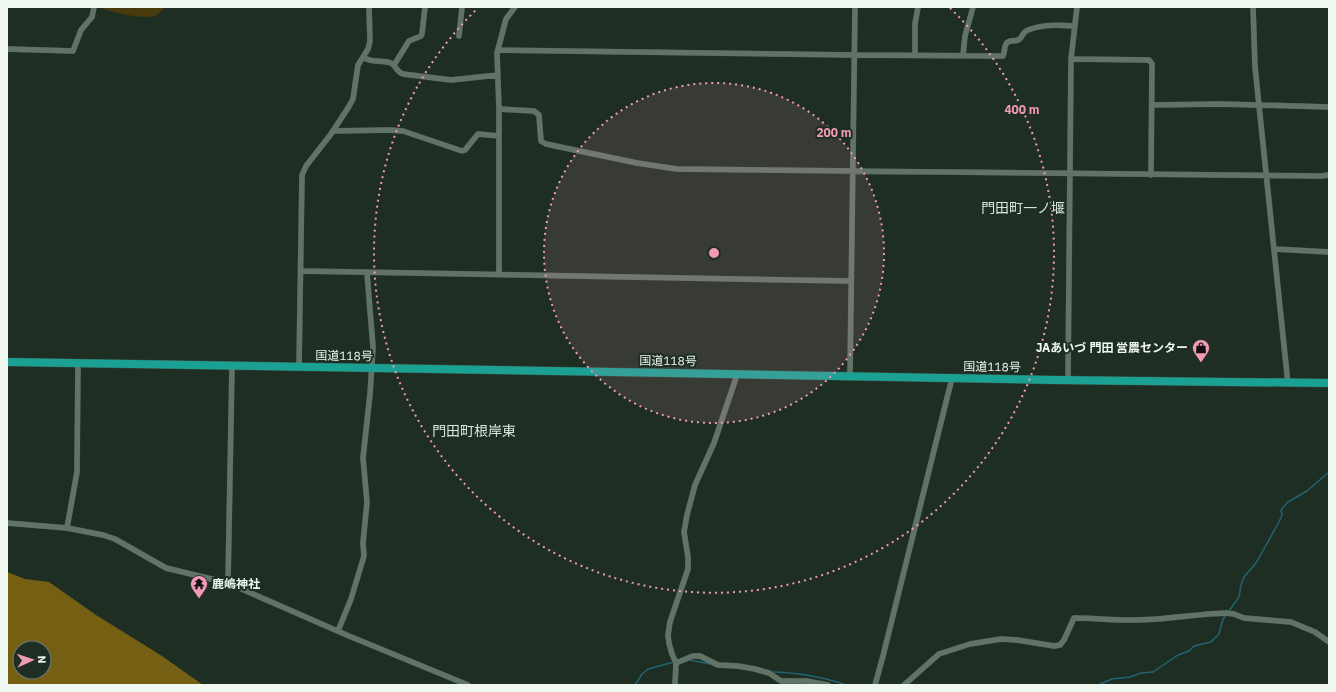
<svg xmlns="http://www.w3.org/2000/svg" width="1336" height="692" font-family="'IBM Plex Sans','Noto Sans JP',sans-serif">
  <rect width="100%" height="100%" fill="#1e2e23"/>
  <path fill="#483a0d" d="M 100,7 L 164,7 L 164,8 C 161,11 158,15 155,16 C 144,20 109,12 100,7 Z"/>
  <path fill="#745f13" fill-rule="evenodd" d="M 7,572 L 25,579 L 49,582 L 96,615 L 162,656 L 203,685 L 7,685 ZM 20,648 L 44,648 L 44,672 L 20,672 Z"/>
  <g fill="none" stroke-linecap="round" stroke-linejoin="round">
    <path stroke="#216473" stroke-width="1.5" d="M 1229,611 L 1239,597 L 1241,585 L 1244,577 L 1256,563 L 1279,522 L 1282,515 L 1281,510 L 1288,502 L 1307,491 L 1329,472
      M 690,660 L 710,664
      M 771,672 C 795,672 824,677 846,685
      M 635,685 L 642,674 L 648,669 L 674,662
      M 1098,685 L 1112,679 L 1130,677 L 1141,673 L 1153,672 L 1178,655 L 1189,651 L 1194,646 L 1211,642 L 1219,634 L 1223,619 L 1227,614"/>
    <defs>
      <path id="minor" d="M 1253,7 L 1255,67 L 1288,384
        M 459,36 L 462,7
        M 7,49 L 73,51 L 81,30 L 92,17 L 94,7
        M 498,50 L 854,55 L 1003,56 C 1005,52 1004,47 1006,44 C 1009,39 1014,42 1018,40 C 1022,39 1022,32 1028,30 C 1043,24 1060,25 1075,26
        M 915,55 L 915,24 L 918,7
        M 963,55 L 965,36 L 973,7
        M 363,57 C 373,64 381,59 391,63 C 396,66 397,72 403,74 L 451,80 L 498,75
        M 1071,59 L 1149,60 L 1152,64 L 1151,175
        M 394,65 L 409,41 L 421,36 L 422,34 L 425,7
        M 1152,105 L 1221,104 L 1329,107
        M 499,109 L 534,111 L 539,115 L 541,141 L 546,144 L 637,163 L 677,169 L 1321,176 L 1329,175
        M 333,131 L 389,130 L 403,131 L 462,151 L 465,150 L 478,134 L 499,136
        M 1274,249 L 1329,252
        M 301,271 L 851,281
        M 499,275 L 499,109 L 497,53 L 506,19 L 515,7
        M 299,367 L 302,175 L 306,166 L 331,134 L 348,108 L 353,99 L 358,65 L 368,49 L 370,41 L 369,7
        M 850,376 L 855,7
        M 1068,380 L 1071,59 L 1077,7
        M 7,523 L 67,528 L 103,535 L 115,539 L 166,568 L 228,583 L 349,636 L 468,685
        M 67,528 L 77,472 L 78,363
        M 228,583 L 232,366
        M 338,631 L 351,599 L 364,556 L 363,543 L 367,502 L 363,458 L 370,394 L 373,347 L 367,273
        M 676,663 L 693,656 L 700,656 L 718,665 L 738,666 L 755,669 L 769,673 L 781,681 L 806,681 L 828,685
        M 675,685 L 676,663 L 672,654 L 669,643 L 668,635 L 670,622 L 688,569 L 688,557 L 684,532 L 687,515 L 695,485 L 714,443 L 737,375
        M 875,685 L 883,656 L 952,378
        M 904,685 L 939,654 L 970,644 L 1001,639 L 1017,640 L 1054,646 L 1060,645 L 1064,640 L 1074,618 C 1092,618 1109,620 1127,620 C 1160,621 1193,614 1226,613 L 1234,614 L 1244,618 L 1291,622 L 1315,632 L 1329,642"/>
      <path id="highway" d="M 7,362 L 672,373 L 1055,380 L 1329,383"/>
    </defs>
    <use href="#minor" stroke="#3b483e" stroke-width="6"/>
    <use href="#highway" stroke="#3b483e" stroke-width="9"/>
    <use href="#minor" stroke="#617366" stroke-width="5.5"/>
    <use href="#highway" stroke="#1ba194" stroke-width="8"/>
  </g>
  <circle cx="714" cy="253" r="170" fill="#f09ab6" fill-opacity=".12"/>
  <g fill="none" stroke="#f09ab6" stroke-width="2" stroke-dasharray="2 4">
    <circle cx="714" cy="253" r="170"/>
    <path d="M950 8A340 340 0 1 1 478 8"/>
  </g>
  <defs>
    <symbol id="shop-pin" viewBox="-11 -11 22 30"><path d="M0 17L-7.5 6A9.5 9.5 0 1 1 7.5 6Z" fill="#f09ab6" stroke="#1e2e23"/><path d="M-5-2.5h2.3a2.7 3.5 0 0 1 5.4 0H5L5.5 6h-11ZM-1.5-2.5h3a1.5 2.3 0 0 0-3 0Z" fill="#111"/></symbol>
    <symbol id="temple-pin" viewBox="-11 -11 22 30"><path d="M0 17L-7.5 6A9.5 9.5 0 1 1 7.5 6Z" fill="#f09ab6" stroke="#1e2e23"/><path d="M0-6L5-2H3V0L6.5 2.5H4V6H1.5V3h-3V6H-4V2.5H-6.5L-3 0V-2H-5Z" fill="#111"/></symbol>
  </defs>
  <g fill-rule="evenodd">
    <use href="#shop-pin" x="1191" y="338" width="20" height="27"/>
    <use href="#temple-pin" x="189" y="574" width="20" height="27"/>
  </g>
  <g text-anchor="middle" stroke-width="4" stroke-linejoin="round" paint-order="stroke">
    <g font-size="12" font-weight="bold" fill="#eef7f0" stroke="#1e2e23" text-anchor="end">
      <text x="1188" y="352">JAあいづ 門田 営農センター</text>
      <text x="212" y="588" text-anchor="start">鹿嶋神社</text>
    </g>
    <g font-size="12" fill="#eef7f0" stroke="#1e2e23">
      <text transform="translate(344 356) rotate(1)" y="4">国道118号</text>
      <text transform="translate(668 361) rotate(1)" y="4">国道118号</text>
      <text transform="translate(992 367) rotate(1)" y="4">国道118号</text>
    </g>
    <g font-size="14" fill="#d4e7d9" stroke="#1e2e23">
      <text x="1023" y="213">門田町一ノ堰</text>
      <text x="474" y="436">門田町根岸東</text>
    </g>
  </g>
  <circle cx="714" cy="253" r="6" fill="#f09ab6" stroke="#1e2e23" stroke-width="2"/>
  <g font-size="12" text-anchor="middle" font-weight="bold" fill="#f09ab6" stroke="#1e2e23" stroke-width="4" stroke-linejoin="round" paint-order="stroke">
    <text x="1022" y="114">400 m</text>
    <text x="834" y="137">200 m</text>
  </g>
  <rect width="1336" height="692" fill="none" stroke="#eef7f0" stroke-width="16"/>
  <g transform="translate(32 660) rotate(87)"><circle r="19" fill="#1e2e23" stroke="#717e75"/>
  <path d="M0-3L7 15L0 10L-7 15Z" fill="#f09ab6"/>
  <text y="-6" font-size="11" font-weight="bold" text-anchor="middle" fill="#eef7f0">N</text>
  </g>
</svg>
